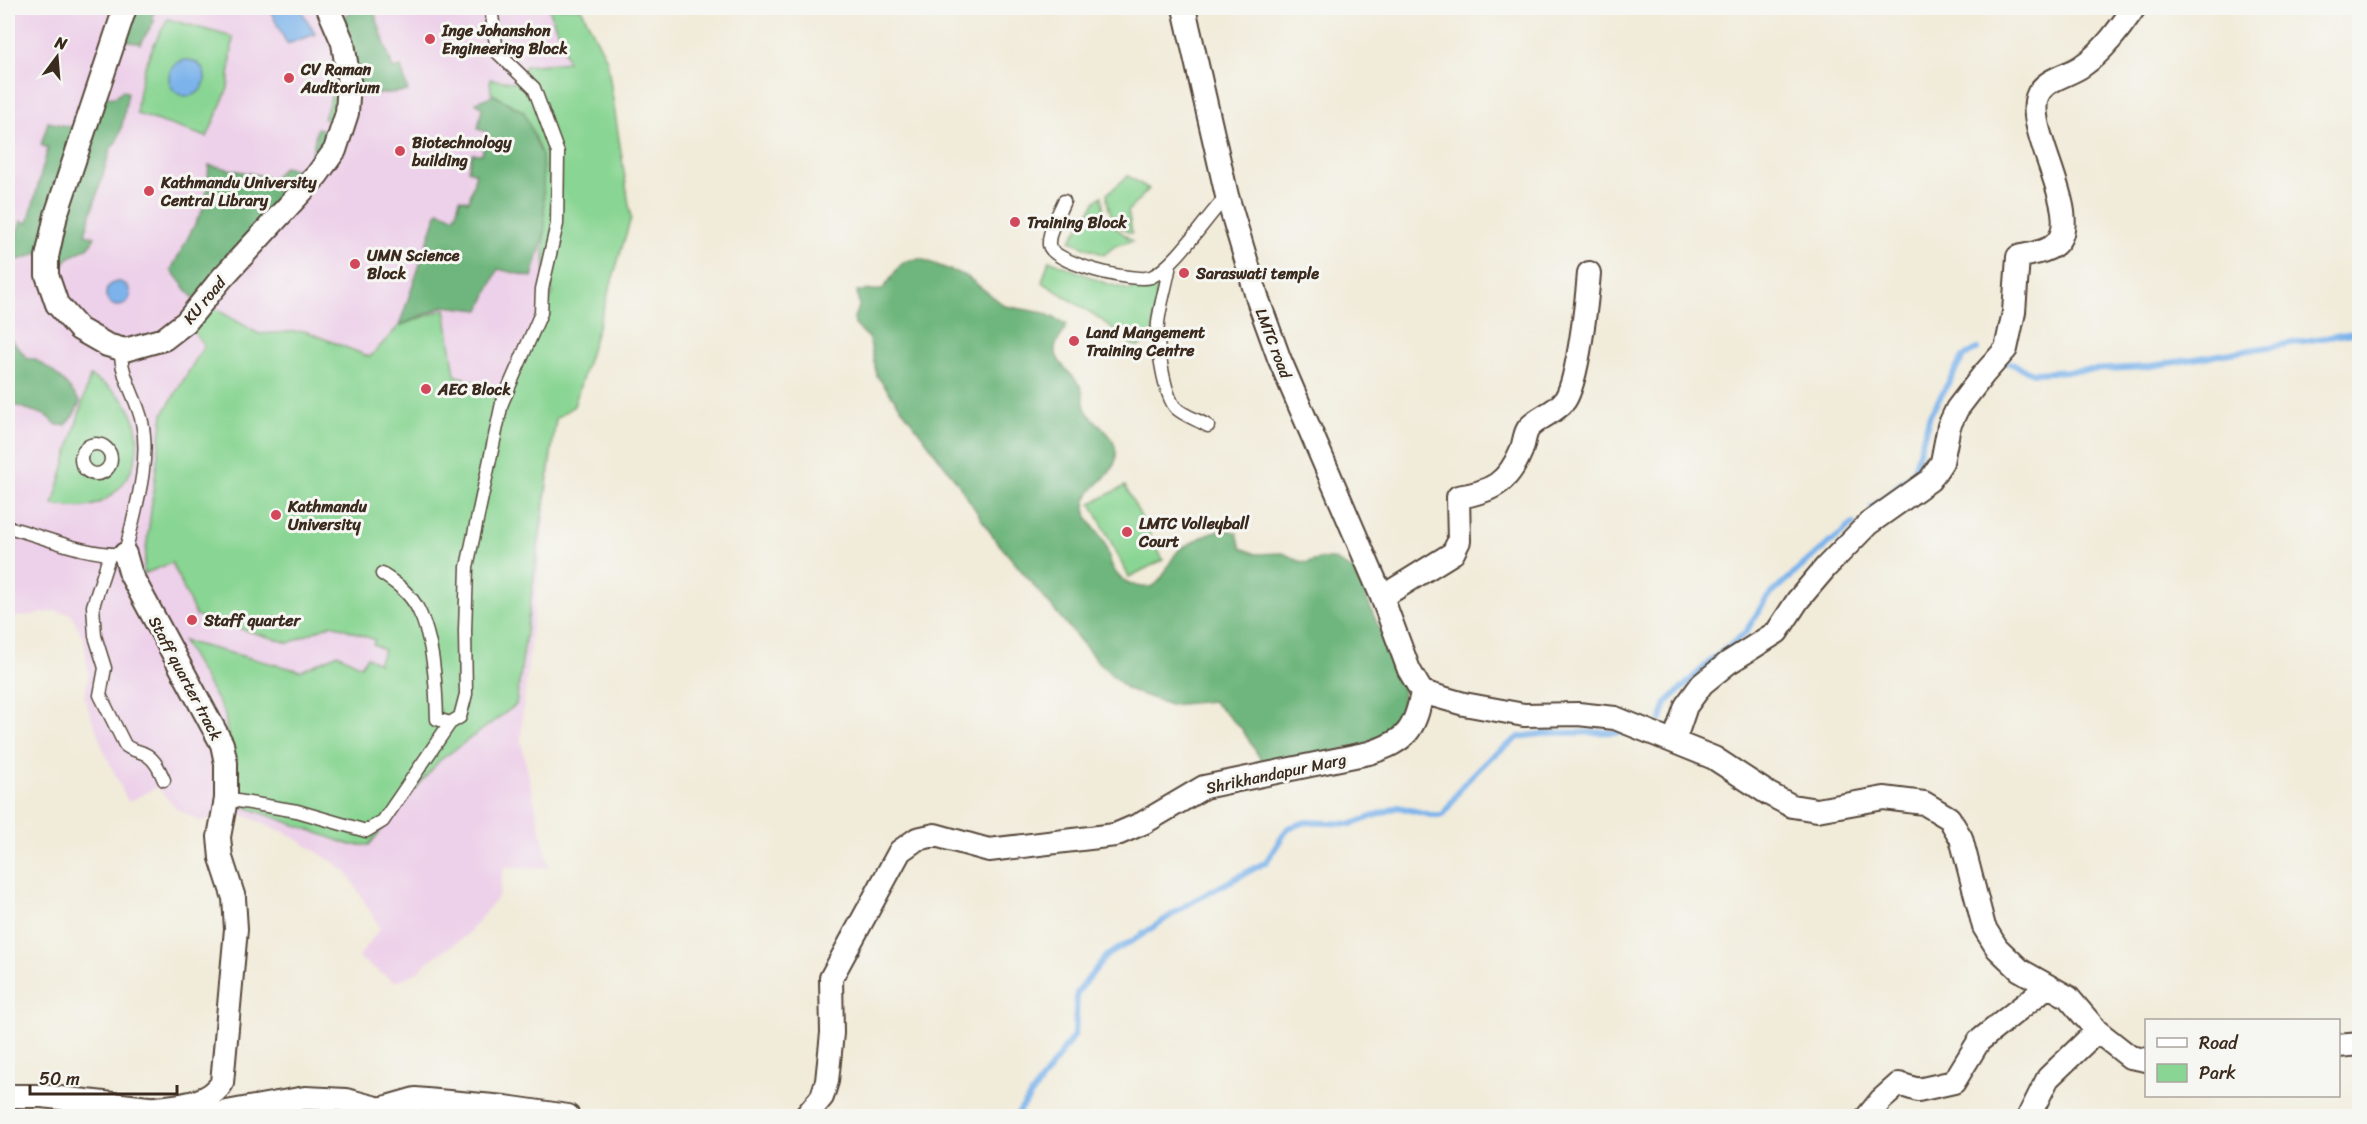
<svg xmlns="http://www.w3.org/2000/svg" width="2367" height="1124" font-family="Sriracha,sans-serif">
  <rect width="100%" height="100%" fill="#f6f6f2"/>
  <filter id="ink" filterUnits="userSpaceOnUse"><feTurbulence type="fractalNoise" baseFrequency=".0167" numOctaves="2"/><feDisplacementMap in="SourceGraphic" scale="12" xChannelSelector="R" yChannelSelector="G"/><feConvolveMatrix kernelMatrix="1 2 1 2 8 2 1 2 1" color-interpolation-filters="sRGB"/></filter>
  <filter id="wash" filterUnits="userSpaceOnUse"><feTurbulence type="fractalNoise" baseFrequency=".008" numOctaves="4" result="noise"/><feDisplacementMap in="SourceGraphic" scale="24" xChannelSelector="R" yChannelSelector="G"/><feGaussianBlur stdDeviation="1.35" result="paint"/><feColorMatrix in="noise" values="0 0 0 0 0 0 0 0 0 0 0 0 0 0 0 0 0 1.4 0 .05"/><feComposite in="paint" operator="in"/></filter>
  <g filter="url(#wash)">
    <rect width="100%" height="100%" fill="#f1ebd9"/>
    <path fill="#edd0e9" d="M 8,8 L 581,8 L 607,60 L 631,218 L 574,406 L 556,419 L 523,708 L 521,741 L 549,868 L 504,867 L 499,895 L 466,936 L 430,960 L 416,973 L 395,982 L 358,958 L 380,928 L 348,874 L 333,862 L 287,833 L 236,812 L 200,821 L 177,809 L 157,787 L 128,802 L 104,751 L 84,697 L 89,677 L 84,639 L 71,614 L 56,611 L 16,617 L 8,615 Z"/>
    <path fill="#89d593" stroke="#628058" stroke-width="1.5" d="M 549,8 L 581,8 L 607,60 L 631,218 L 574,406 L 556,419 L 516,705 L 439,761 L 369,845 L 351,845 L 234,803 L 225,714 L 183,641 L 301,671 L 338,654 L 361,666 L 367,657 L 378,663 L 384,650 L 373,644 L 375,640 L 332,624 L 289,643 L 196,616 L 172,563 L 143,574 L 163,414 L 204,346 L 188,324 L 204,302 L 259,334 L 305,331 L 370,357 L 399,326 L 445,309 L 455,375 L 503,393 L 553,292 L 545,279 L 542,156 L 524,112 L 491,93 L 490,79 L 519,83 L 525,66 L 568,62 Z
      M 168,19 L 233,37 L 228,88 L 207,137 L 137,114 C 137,80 150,48 168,19 Z
      M 339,72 L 339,124 L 324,119 Z
      M 1128,176 L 1149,189 L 1128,211 L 1132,233 L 1129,233 C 1114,222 1107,213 1107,194 Z
      M 1102,196 L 1104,214 L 1108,221 L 1132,241 L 1115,246 L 1104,255 L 1070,241 L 1096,201 Z
      M 1049,260 L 1105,283 L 1129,290 L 1156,283 C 1159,299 1152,322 1153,340 L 1138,346 L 1130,344 L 1099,318 L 1042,282 Z
      M 90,376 C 102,383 115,390 124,401 C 150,434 137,485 99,503 C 84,510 69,507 53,505 Z
      M 1125,486 L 1163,560 L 1129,577 L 1091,503 Z"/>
    <path fill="#6eb67d" stroke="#54704e" stroke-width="1.5" d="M 128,8 L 155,8 L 152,19 L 155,20 L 140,44 L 118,38 Z
      M 360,8 L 373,8 L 393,69 L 401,67 L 408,91 L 360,96 L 356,93 L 354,64 L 344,16 Z
      M 123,90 L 128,93 C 124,109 123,139 111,148 L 85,234 L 95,237 L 89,247 L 68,258 L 59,270 L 55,271 L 53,251 L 101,98 L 115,97 Z
      M 494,95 L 524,112 L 542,156 L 545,232 L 532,277 L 498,269 L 480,310 L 444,306 L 399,326 L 438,211 L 455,217 L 460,199 L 469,201 L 476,173 L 468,170 L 472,154 L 482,154 L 487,132 L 478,129 L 482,108 L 476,102 Z
      M 48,122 L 76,128 L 41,252 L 22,259 L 8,261 L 8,237 L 15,239 L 21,221 L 28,223 L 48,148 L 41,145 Z
      M 317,128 L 335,132 L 290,198 L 273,178 L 284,167 L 301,170 L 310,166 Z
      M 209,165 L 267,177 L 286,204 L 194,299 L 171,270 L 206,203 Z
      M 921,259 L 966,276 L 1005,306 L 1044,313 L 1066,324 C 1066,334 1056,339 1055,348 C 1055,363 1074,375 1080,386 C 1085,394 1082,405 1087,412 C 1098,426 1117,435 1116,456 C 1116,479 1079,487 1086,513 C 1089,525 1100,533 1105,544 C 1110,558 1111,575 1127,582 C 1164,600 1161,569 1179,550 C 1183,546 1190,544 1195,541 C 1209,533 1221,526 1237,533 L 1241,548 L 1256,554 L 1283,553 L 1299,561 L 1307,563 L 1321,559 L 1333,559 L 1355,571 L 1403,685 L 1402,711 L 1398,724 L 1387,736 L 1366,744 L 1266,768 L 1242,729 L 1212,701 L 1170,705 L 1127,689 L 1098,662 L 994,538 L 957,482 L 877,376 L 869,338 L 855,325 L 854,317 L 859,307 L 857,291 L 881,290 C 897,277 894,258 921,259 Z
      M 8,336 L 28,359 L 35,359 C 40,364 45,365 51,370 C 62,379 72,390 80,402 L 73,416 L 66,425 L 57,425 L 45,415 L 8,403 Z"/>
    <path fill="#7bb3eb" stroke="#5b6e84" stroke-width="1.5" d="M 273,8 L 300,8 L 315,34 L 287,44 L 270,10 Z
      M169 78a18 18 0 1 1 36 0a18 18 0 1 1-36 0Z
      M106 294a12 12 0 1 1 24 0a12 12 0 1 1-24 0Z"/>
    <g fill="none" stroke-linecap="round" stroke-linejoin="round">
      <path stroke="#7bb3eb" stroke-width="6" d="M 2007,362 L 2033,373 L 2145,367 L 2360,332
        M 1872,508 L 1913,473 L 1930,415 L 1963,357 L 1977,349
        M 1661,719 L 1666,703 L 1712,660 L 1745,633 L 1766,599 L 1811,558 L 1853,524
        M 1016,1116 L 1075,1034 L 1077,993 L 1106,956 L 1134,940 L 1188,904 L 1266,862 L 1288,828 L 1306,822 L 1352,824 L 1398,807 L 1431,815 L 1443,815 L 1463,785 L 1491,757 L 1519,737 L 1547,733 L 1626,732"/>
    </g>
  </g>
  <g filter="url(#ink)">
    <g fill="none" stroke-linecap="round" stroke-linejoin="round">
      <defs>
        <path id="lane" d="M 1064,201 C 1059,213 1048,231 1049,245 C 1052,263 1134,283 1151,277 C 1176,266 1206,217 1227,196
          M 1170,264 C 1167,284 1160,304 1158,323 C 1156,341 1164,396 1176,408 C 1184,416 1199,420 1208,426
          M81 459a15 15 0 1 1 30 0a15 15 0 1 1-30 0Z
          M 8,527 C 45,537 86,556 125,554 C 134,513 151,463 142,422 C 137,399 123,380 121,357 L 125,350
          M 110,554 L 93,606 L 95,636 L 105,668 L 100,695 L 125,745 C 131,751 139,750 147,755 C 156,761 160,771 164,780
          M 382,574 C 396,583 410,593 418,609 C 434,640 436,685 437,719 L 450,723
          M 226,799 L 297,811 L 366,831 L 383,821 L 450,723 L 460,717 L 466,694 L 465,631 L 467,567 L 502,403 L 541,313 L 542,289 L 557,224 L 558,153 L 534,88 L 497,52 L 491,8"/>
        <path id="street" d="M 125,8 L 56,215 L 47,257 L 47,275 L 57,304 L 79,329 L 107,345 L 125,350 L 164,339 L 186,322 L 222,278 L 317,175 L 335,150 L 347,113 L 349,81 L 343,43 L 328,8
          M 1184,8 L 1227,196 L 1258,300 L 1279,358 L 1382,597 L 1409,670 L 1422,692
          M 125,554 L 131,575 L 222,744 L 226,763 L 226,799 L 219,837 L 221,858 L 234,898 L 236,929 L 222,1083 C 208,1106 175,1105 150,1109
          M 1382,597 L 1453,553 L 1459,541 L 1458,497 C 1491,492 1508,483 1521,451 C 1524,445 1524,435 1528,429 C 1537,417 1556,413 1565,400 C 1578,381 1587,299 1589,273
          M 1422,692 L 1464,704 L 1524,715 L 1578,714 L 1615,718 L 1714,758 L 1769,794 L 1792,806 L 1817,810 L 1884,798 L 1924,803 L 1949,818 L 1961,838 L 1984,927 L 1997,948 L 2020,970 L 2068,997 L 2097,1031 L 2130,1057 L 2146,1060
          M 1674,741 L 1686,706 L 1702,684 L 1728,663 L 1777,632 L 1798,600 L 1826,567 L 1868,524 L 1930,480 L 1942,462 L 1949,426 L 1957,409 L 1983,375 L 2006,349 L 2014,312 L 2018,257 C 2029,254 2043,253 2053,246 C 2088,221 2025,134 2037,97 C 2043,79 2068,76 2082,66 C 2103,52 2120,28 2134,8
          M 2338,1046 L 2360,1044
          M 8,1096 L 42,1096 L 210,1115 L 305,1098 L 346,1100 L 380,1109 L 415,1099 L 505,1107 L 568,1116
          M 806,1116 L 822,1097 L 827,1081 L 832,1033 L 831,978 L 900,851 L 917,839 L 935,835 L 989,850 L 1115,835 L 1143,823 L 1204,787 L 1369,753 C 1406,741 1415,731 1422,692
          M 1868,1116 L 1881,1100 L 1899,1084 L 1918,1090 L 1954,1082 L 1979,1041 L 2048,986
          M 2029,1116 L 2048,1078 L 2097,1031"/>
      </defs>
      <use href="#lane" stroke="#56473a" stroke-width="15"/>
      <use href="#street" stroke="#56473a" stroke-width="26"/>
      <use href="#lane" stroke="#fff" stroke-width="12"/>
      <use href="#street" stroke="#fff" stroke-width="22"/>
    </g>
  </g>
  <g fill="#d1495b" stroke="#f6f6f2" stroke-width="2">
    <circle cx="430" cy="39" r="6"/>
    <circle cx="289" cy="78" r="6"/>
    <circle cx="400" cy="151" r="6"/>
    <circle cx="149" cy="191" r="6"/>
    <circle cx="1015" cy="222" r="6"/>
    <circle cx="355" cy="264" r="6"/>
    <circle cx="1184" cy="273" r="6"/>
    <circle cx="1074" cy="341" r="6"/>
    <circle cx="426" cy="389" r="6"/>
    <circle cx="276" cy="515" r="6"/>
    <circle cx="1127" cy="532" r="6"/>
    <circle cx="192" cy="620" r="6"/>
  </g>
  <g text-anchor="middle" stroke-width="6" stroke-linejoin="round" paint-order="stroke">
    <g font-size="16" font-weight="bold" fill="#3b2a1e" stroke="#f6f6f2" text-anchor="start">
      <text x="442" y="36">Inge Johanshon<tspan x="442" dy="18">Engineering Block</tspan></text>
      <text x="301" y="75">CV Raman<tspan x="301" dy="18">Auditorium</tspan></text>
      <text x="412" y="148">Biotechnology<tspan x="412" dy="18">building</tspan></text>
      <text x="161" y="188">Kathmandu University<tspan x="161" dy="18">Central Library</tspan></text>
      <text x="1027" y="228">Training Block</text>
      <text x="367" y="261">UMN Science<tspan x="367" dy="18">Block</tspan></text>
      <text x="1196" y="279">Saraswati temple</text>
      <text x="1086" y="338">Land Mangement<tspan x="1086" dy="18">Training Centre</tspan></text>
      <text x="438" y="395">AEC Block</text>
      <text x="288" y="512">Kathmandu<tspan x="288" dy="18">University</tspan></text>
      <text x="1139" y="529">LMTC Volleyball<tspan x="1139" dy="18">Court</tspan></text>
      <text x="204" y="626">Staff quarter</text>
    </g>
    <g font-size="16" fill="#3b2a1e" stroke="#f6f6f2">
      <text transform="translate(204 300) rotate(-50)" y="6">KU road</text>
      <text transform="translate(1274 343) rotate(69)" y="6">LMTC road</text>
      <text transform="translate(186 678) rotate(62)" y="6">Staff quarter track</text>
      <text transform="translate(1276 773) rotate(-12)" y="6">Shrikhandapur Marg</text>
    </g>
  </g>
  <rect width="2367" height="1124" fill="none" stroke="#f6f6f2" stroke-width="30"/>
  <rect x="2145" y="1019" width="195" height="78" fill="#f6f6f2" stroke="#aba49d" stroke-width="1.5"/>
  <rect x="2157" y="1038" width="30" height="9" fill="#ffffff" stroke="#aba49d" stroke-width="1.5"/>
  <text x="2199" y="1049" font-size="18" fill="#3b2a1e">Road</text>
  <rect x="2157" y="1064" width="30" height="18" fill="#89d593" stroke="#aba49d" stroke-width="1.5"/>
  <text x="2199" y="1079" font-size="18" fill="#3b2a1e">Park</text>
  <g transform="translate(57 57) rotate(16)" stroke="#f6f6f2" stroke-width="4.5" paint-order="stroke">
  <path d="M0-4.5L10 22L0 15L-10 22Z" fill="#3b2a1e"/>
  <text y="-9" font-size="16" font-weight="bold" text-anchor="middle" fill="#3b2a1e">N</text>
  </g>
  <path d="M30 1085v9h147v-9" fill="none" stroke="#3b2a1e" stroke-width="3"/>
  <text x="39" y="1085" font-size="18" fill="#3b2a1e" stroke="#f6f6f2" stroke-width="4.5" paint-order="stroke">50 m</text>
</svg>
